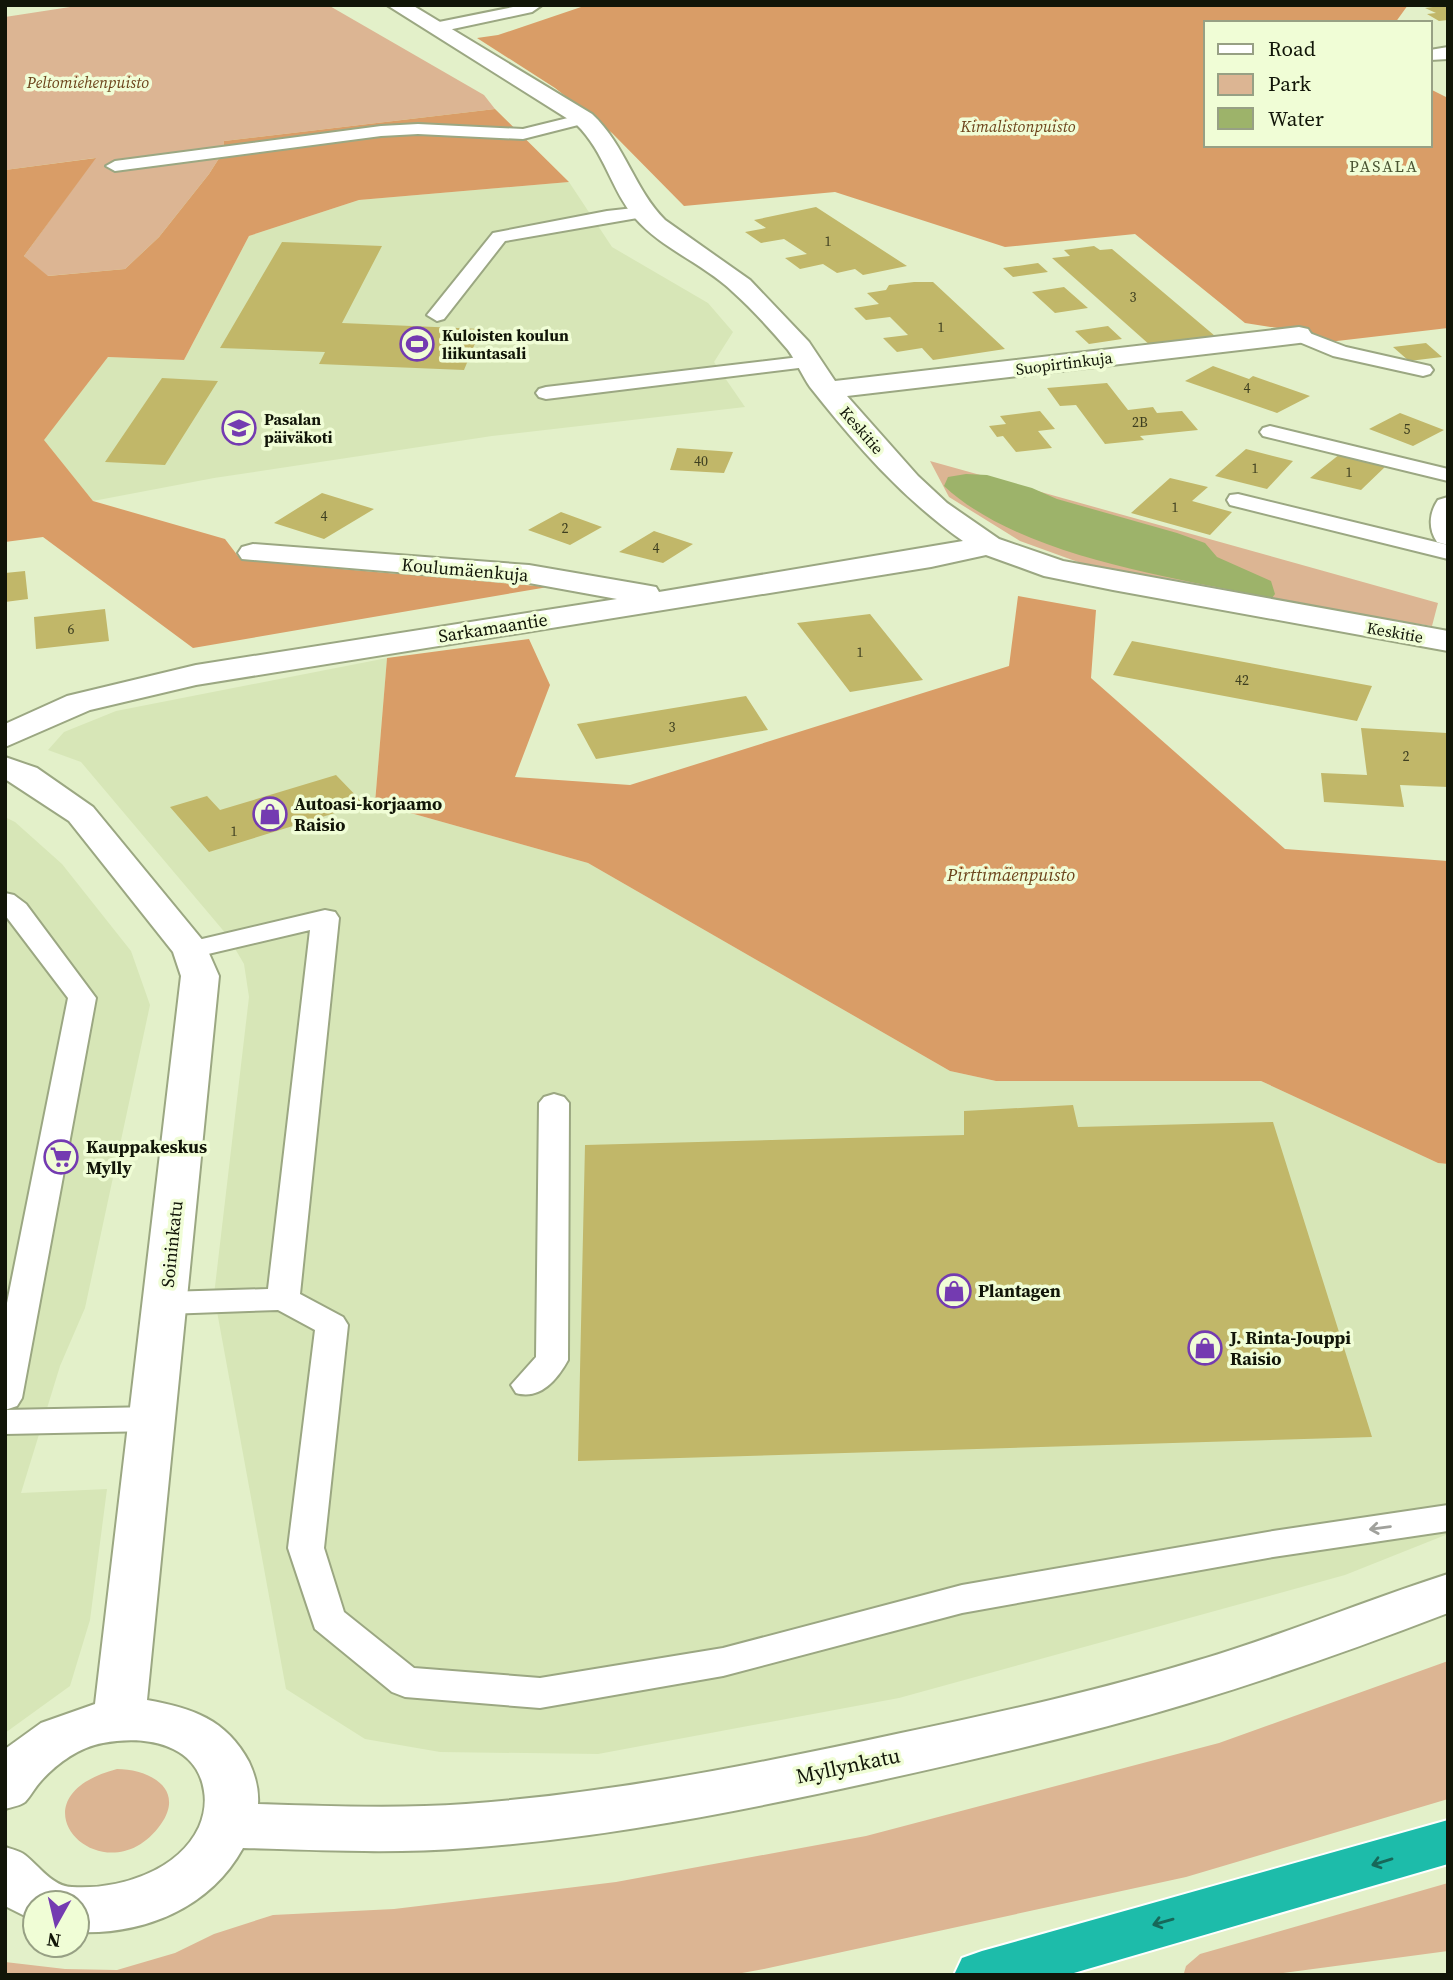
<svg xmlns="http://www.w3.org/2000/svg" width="1453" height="1980" font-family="'Source Serif 4',serif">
  <rect width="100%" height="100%" fill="#e3f0c9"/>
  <path fill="#d7e6b7" d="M 569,182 L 612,247 L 708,303 L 733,332 L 714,362 L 745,407 L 492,436 L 214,478 L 93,501 L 43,440 L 108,357 L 184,360 L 249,236 L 359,200 Z
    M 387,658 L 375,803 L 588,863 L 950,1071 L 996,1081 L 1261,1081 L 1438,1163 L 1448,1164 L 1448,1534 L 1345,1575 L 899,1698 L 598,1754 L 440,1752 L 365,1739 L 286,1689 L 214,1295 L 249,997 L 244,964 L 227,935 L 81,762 L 48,750 L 64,732 L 116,711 Z
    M 5,817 L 15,822 L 62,864 L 131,951 L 150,1005 L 85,1308 L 60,1366 L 21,1493 L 107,1489 L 90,1620 L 70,1686 L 5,1733 Z"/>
  <path fill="#dcb593" d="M 83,5 L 328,5 L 484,95 L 495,109 L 224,141 L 223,152 L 209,174 L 159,237 L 125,269 L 47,276 L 24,256 L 95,158 L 5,170 L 5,17 Z
    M 930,461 L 1438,603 L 1432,626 L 1276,602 L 1100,570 L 1020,541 L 949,497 Z
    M 1448,1661 L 1448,1799 L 1186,1877 L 764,1969 L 731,1975 L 5,1975 L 5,1962 L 65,1969 L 117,1970 L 175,1953 L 214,1934 L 273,1915 L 394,1909 L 616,1882 L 866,1836 L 1219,1743 Z
    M 117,1769 C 148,1769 186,1788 161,1824 C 106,1902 2,1799 117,1769 Z
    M 1448,1883 L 1448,1951 L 1269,1975 L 1184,1973 L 1186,1966 L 1200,1954 Z"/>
  <path fill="#d99d67" d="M 587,5 L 1408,5 L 1395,23 L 1206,23 L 1206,145 L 1430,145 L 1430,89 L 1448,98 L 1448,328 L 1320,343 L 1310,333 L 1245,323 L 1135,234 L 1005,247 L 835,192 L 684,206 L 612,133 L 555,88 L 477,38 L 498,35 Z
    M 495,109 L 569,182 L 359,200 L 249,236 L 184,360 L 108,357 L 44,440 L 93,501 L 225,539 L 241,560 L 548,587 L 193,648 L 43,537 L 5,542 L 5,170 L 96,158 L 24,256 L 48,276 L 125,269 L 159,237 L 209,174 L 223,152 L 224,141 Z
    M 1018,596 L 1096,610 L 1091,678 L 1285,849 L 1448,861 L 1448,1164 L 1438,1163 L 1261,1081 L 996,1081 L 950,1071 L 588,863 L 375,803 L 387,658 L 529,639 L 550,685 L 515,777 L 630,785 L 1009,666 Z"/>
  <path fill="#9db36a" d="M 966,474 L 987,475 L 1032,488 L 1057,499 L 1177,533 L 1205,543 L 1217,557 L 1271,581 L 1275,594 L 1272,598 C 1174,578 1019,556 944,486 L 948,477 Z"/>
  <path fill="#c1b769" d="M 1448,5 L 1448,20 L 1439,21 L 1427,14 L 1436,13 L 1425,8 Z
    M 816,207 L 907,266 L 863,275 L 855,269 L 837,273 L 823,264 L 800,269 L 785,258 L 807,254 L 784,239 L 761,243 L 745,232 L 766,228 L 754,220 Z
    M 282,242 L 382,246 L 342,323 L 481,329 L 464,370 L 319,364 L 325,352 L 220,348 Z
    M 1094,246 L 1100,250 L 1112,249 L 1215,336 L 1151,346 L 1052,258 L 1070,256 L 1064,250 Z
    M 1038,263 L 1048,272 L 1013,277 L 1003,268 Z
    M 914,282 L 933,282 L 1005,349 L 933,360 L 922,348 L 897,352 L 883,338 L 908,335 L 890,317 L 866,320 L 854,308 L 879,304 L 867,293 L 886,290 L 889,285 Z
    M 1064,287 L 1088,308 L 1055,313 L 1032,292 Z
    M 1108,326 L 1122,339 L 1089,344 L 1075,331 Z
    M 1426,343 L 1442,357 L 1409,361 L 1393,347 Z
    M 1213,366 L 1249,379 L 1253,376 L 1310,396 L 1277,413 L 1185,381 Z
    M 162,378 L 218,381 L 165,465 L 105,462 Z
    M 1107,383 L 1128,410 L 1153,407 L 1157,413 L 1182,411 L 1198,430 L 1140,436 L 1144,440 L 1105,444 L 1076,405 L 1060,406 L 1047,388 Z
    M 1040,411 L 1055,429 L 1038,431 L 1052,448 L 1016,452 L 1003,436 L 997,437 L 989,426 L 1006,424 L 1000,416 Z
    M 1400,413 L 1444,430 L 1413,446 L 1369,429 Z
    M 677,448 L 733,452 L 724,473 L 670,470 Z
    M 1246,449 L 1293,461 L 1267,489 L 1215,476 Z
    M 1340,454 L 1387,465 L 1361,490 L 1310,478 Z
    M 1170,478 L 1208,487 L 1192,501 L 1232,512 L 1210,535 L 1131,513 Z
    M 322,493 L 374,509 L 324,539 L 274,523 Z
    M 561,512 L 602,527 L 570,545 L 528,530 Z
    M 654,531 L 693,544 L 663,563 L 619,552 Z
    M 25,571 L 28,599 L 5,602 L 5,573 Z
    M 105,609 L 109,641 L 36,649 L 34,617 Z
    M 870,614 L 923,680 L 850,692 L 797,623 Z
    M 1132,641 L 1372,686 L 1357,721 L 1113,675 Z
    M 746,696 L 768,730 L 596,759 L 577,724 Z
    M 1361,728 L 1447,733 L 1448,787 L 1400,785 L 1404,807 L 1324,802 L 1321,773 L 1367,775 Z
    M 336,775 L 364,804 L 209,852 L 170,807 L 207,796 L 220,810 Z
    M 1073,1105 L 1078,1127 L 1273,1122 L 1372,1437 L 578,1461 L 585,1145 L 964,1135 L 964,1111 Z"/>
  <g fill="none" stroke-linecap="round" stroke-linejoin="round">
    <defs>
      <path id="lane" d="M 523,5 L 542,5 L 532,12 L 434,33 L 426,28 L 434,23 Z
        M 584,114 L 590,116 L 592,119 L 590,122 L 523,139 L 418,134 L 381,136 L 115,171 L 106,166 L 115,161 L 381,126 L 418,124 L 523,129 Z
        M 643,207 L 649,208 L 652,212 L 649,216 L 505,241 L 444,319 L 437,321 L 427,315 L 493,233 L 607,211 Z
        M 1299,329 L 1346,347 L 1430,366 L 1433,370 L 1430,374 L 1423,376 L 1333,356 L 1292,339 L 1289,335 L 1292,331 Z
        M 808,356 L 815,358 L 818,362 L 815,366 L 546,399 L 539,397 L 536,393 L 539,389 L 546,387 Z
        M 1270,426 L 1448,469 L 1448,481 L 1263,436 L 1260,432 L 1263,428 Z
        M 1238,494 L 1448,545 L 1448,559 L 1230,505 L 1227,500 L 1230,495 Z
        M 5,893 L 14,895 L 26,904 L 96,998 L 22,1398 L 17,1406 L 5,1410 L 5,1313 L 68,998 L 5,915 Z
        M 325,910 L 335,912 L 339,918 L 300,1294 L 343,1317 L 348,1325 L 324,1548 L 344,1612 L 414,1668 L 540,1678 L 723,1648 L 962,1585 L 1273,1531 L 1448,1505 L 1448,1531 L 1273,1557 L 962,1613 L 723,1676 L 540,1708 L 405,1697 L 392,1692 L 315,1629 L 288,1548 L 315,1330 L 278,1310 L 166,1314 L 155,1311 L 150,1303 L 155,1295 L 166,1292 L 268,1289 L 310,930 L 191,958 L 181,956 L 177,950 L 181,944 Z
        M 554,1094 L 564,1097 L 569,1103 L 568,1360 C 557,1380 540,1400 516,1393 L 511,1385 L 536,1357 L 539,1103 L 544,1097 Z
        M 153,1407 L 165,1411 L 170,1419 L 165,1427 L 153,1431 L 5,1434 L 5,1410 Z"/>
      <path id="street" d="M 387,5 L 412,5 L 592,114 C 626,146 634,189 665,220 L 750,280 L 809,342 L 835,381 L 1299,327 L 1308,329 L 1312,335 L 1308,341 L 1299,343 L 847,396 L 918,476 L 947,503 L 999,539 L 1063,561 L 1448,631 L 1448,651 L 1113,590 L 1044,576 L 986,555 L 931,567 L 196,685 L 90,710 L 5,747 L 5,724 L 67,696 L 196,665 L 617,599 L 529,583 L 242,559 L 238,553 L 242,547 L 253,544 L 529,565 L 645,585 L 656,587 L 659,592 L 963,541 C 903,499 856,445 810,387 C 802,375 796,361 788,350 C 771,330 752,309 733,292 C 704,264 662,249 635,218 C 611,190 605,152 576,124 Z
        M 1448,47 L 1448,59 L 1430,60 L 1430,50 Z
        M 1448,497 L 1448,545 L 1437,542 C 1428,529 1429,513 1438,500 Z"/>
      <path id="secondary" d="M 5,757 L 37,768 L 93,807 L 204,942 L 219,976 L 147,1700 C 192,1708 226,1719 249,1762 C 255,1775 259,1789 258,1804 C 327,1806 397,1809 466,1804 C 613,1793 757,1764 901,1733 C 1001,1712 1101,1690 1199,1660 C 1283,1635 1364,1601 1448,1574 L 1448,1613 C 1365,1645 1281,1675 1196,1701 C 1091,1733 984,1757 877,1781 C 741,1811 605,1838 467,1848 C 392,1854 318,1850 243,1848 C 210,1908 144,1935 77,1932 L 77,1903 L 35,1903 L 35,1921 L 5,1906 L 5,1847 C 11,1849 20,1851 25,1855 C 38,1865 53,1887 72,1887 C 117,1890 178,1872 199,1827 C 204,1816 206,1802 204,1791 C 197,1743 144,1735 103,1743 C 80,1747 57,1763 41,1781 C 35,1787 31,1796 25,1802 C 20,1806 11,1807 5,1809 L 5,1749 L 41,1723 L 95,1704 L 181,976 L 173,952 L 69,821 L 5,779 Z"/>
      <path id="highway" d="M 1448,1820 L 1448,1864 L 1067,1975 L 954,1975 L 962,1958 L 982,1951 Z"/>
    </defs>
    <use href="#lane" stroke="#9ba782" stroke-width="4"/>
    <use href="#street" stroke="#9ba782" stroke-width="4"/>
    <use href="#secondary" stroke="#9ba782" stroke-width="4"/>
    <use href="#highway" stroke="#fff" stroke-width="4"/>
    <use href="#lane" fill="#fff" fill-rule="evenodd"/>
    <use href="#street" fill="#fff" fill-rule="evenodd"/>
    <use href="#secondary" fill="#fff" fill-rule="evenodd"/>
    <use href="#highway" fill="#1dbcaa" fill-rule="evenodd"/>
  </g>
  <defs><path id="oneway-shaft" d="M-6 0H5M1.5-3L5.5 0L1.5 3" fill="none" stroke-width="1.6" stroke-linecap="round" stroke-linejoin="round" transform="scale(1.75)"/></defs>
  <use stroke="#a0a19c" href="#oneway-shaft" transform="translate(1380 1528) rotate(172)"/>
  <g stroke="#176859">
    <use href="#oneway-shaft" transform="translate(1382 1862) rotate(163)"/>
    <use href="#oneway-shaft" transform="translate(1163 1922) rotate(164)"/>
  </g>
  <defs>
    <symbol id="stadium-ring" viewBox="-11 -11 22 22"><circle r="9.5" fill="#f0fdd6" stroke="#743bb1" stroke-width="1.5"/><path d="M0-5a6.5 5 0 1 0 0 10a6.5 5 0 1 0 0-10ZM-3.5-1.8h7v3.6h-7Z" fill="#743bb1"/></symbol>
    <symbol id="school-ring" viewBox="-11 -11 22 22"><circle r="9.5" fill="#f0fdd6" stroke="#743bb1" stroke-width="1.5"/><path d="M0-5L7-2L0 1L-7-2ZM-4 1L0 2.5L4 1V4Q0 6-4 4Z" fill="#743bb1"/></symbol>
    <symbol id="shop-ring" viewBox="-11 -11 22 22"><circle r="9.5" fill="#f0fdd6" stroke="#743bb1" stroke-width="1.5"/><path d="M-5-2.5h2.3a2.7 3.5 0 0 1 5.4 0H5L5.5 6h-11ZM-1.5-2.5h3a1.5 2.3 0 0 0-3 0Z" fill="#743bb1"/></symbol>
    <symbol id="supermarket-ring" viewBox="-11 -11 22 22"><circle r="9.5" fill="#f0fdd6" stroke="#743bb1" stroke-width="1.5"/><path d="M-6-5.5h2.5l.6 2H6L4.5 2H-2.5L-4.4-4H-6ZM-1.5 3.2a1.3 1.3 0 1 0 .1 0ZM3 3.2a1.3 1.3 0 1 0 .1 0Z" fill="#743bb1"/></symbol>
  </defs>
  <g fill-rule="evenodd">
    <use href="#stadium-ring" x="398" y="325" width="38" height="38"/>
    <use href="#school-ring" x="220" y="409" width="38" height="38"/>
    <use href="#shop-ring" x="251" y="795" width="38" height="38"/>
    <use href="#supermarket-ring" x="42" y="1138" width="38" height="38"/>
    <use href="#shop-ring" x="935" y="1272" width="38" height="38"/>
    <use href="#shop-ring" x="1186" y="1329" width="38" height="38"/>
  </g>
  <g text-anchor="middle" stroke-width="7" stroke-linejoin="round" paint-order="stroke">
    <g font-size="14" fill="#3d3e20">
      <text x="828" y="246">1</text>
      <text x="1133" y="302">3</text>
      <text x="941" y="332">1</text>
      <text x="1247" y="393">4</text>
      <text x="1140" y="427">2B</text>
      <text x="1407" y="434">5</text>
      <text x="701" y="466">40</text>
      <text x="1255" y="473">1</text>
      <text x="1349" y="477">1</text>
      <text x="1175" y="512">1</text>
      <text x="324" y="521">4</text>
      <text x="565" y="533">2</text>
      <text x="656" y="553">4</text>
      <text x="71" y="634">6</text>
      <text x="860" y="657">1</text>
      <text x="1242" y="685">42</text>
      <text x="672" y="732">3</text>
      <text x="1406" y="761">2</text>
      <text x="234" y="836">1</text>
    </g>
    <g font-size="16" font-style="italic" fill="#6c431b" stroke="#f0fdd6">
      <text x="88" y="88">Peltomiehenpuisto</text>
      <text x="1018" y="132">Kimalistonpuisto</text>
    </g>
    <g font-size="16" letter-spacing="2" fill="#4a5432" stroke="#f0fdd6">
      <text x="1384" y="172">PASALA</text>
    </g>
    <g font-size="16" font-weight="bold" fill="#111508" stroke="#f0fdd6" text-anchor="start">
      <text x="442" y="341">Kuloisten koulun<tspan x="442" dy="18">liikuntasali</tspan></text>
      <text x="264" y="425">Pasalan<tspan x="264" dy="18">päiväkoti</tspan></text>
    </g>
    <g font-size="16" fill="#111508" stroke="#f0fdd6">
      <text transform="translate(1064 363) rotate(-7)" y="6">Suopirtinkuja</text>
      <text transform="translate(862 430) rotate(49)" y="6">Keskitie</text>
      <text transform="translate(1395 632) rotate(10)" y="6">Keskitie</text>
    </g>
    <g font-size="18" fill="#111508" stroke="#f0fdd6">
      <text transform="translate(465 570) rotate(5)" y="6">Koulumäenkuja</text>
      <text transform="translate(493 628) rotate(-9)" y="6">Sarkamaantie</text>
      <text transform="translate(172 1244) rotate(-84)" y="6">Soininkatu</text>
    </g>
    <g font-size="18" font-weight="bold" fill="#111508" stroke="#f0fdd6" text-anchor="start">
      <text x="294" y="810">Autoasi-korjaamo<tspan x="294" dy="21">Raisio</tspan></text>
      <text x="86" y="1153">Kauppakeskus<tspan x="86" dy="21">Mylly</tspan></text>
      <text x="978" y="1297">Plantagen</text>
      <text x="1230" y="1344">J. Rinta-Jouppi<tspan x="1230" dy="21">Raisio</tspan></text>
    </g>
    <g font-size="18" font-style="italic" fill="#6c431b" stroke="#f0fdd6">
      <text x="1011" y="881">Pirttimäenpuisto</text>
    </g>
    <g font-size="21" fill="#111508" stroke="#f0fdd6">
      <text transform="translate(848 1766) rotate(-12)" y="7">Myllynkatu</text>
    </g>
  </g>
  <rect width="1453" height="1980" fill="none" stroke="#111508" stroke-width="14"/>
  <rect x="1204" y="21" width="228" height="126" fill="#f0fdd6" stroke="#97a084" stroke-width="2"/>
  <rect x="1218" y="44" width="35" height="10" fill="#ffffff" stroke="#97a084" stroke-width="2"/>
  <text x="1268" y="56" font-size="21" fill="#111508">Road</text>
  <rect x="1218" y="74" width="35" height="21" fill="#dcb593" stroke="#97a084" stroke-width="2"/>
  <text x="1268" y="91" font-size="21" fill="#111508">Park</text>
  <rect x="1218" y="108" width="35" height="21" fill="#9db36a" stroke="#97a084" stroke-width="2"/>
  <text x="1268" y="126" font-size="21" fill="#111508">Water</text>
  <g transform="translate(56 1924) rotate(188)"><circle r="33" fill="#f0fdd6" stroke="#97a084" stroke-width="2"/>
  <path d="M0-5L12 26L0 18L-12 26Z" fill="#743bb1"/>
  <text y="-10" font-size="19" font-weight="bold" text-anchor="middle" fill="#111508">N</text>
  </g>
</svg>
